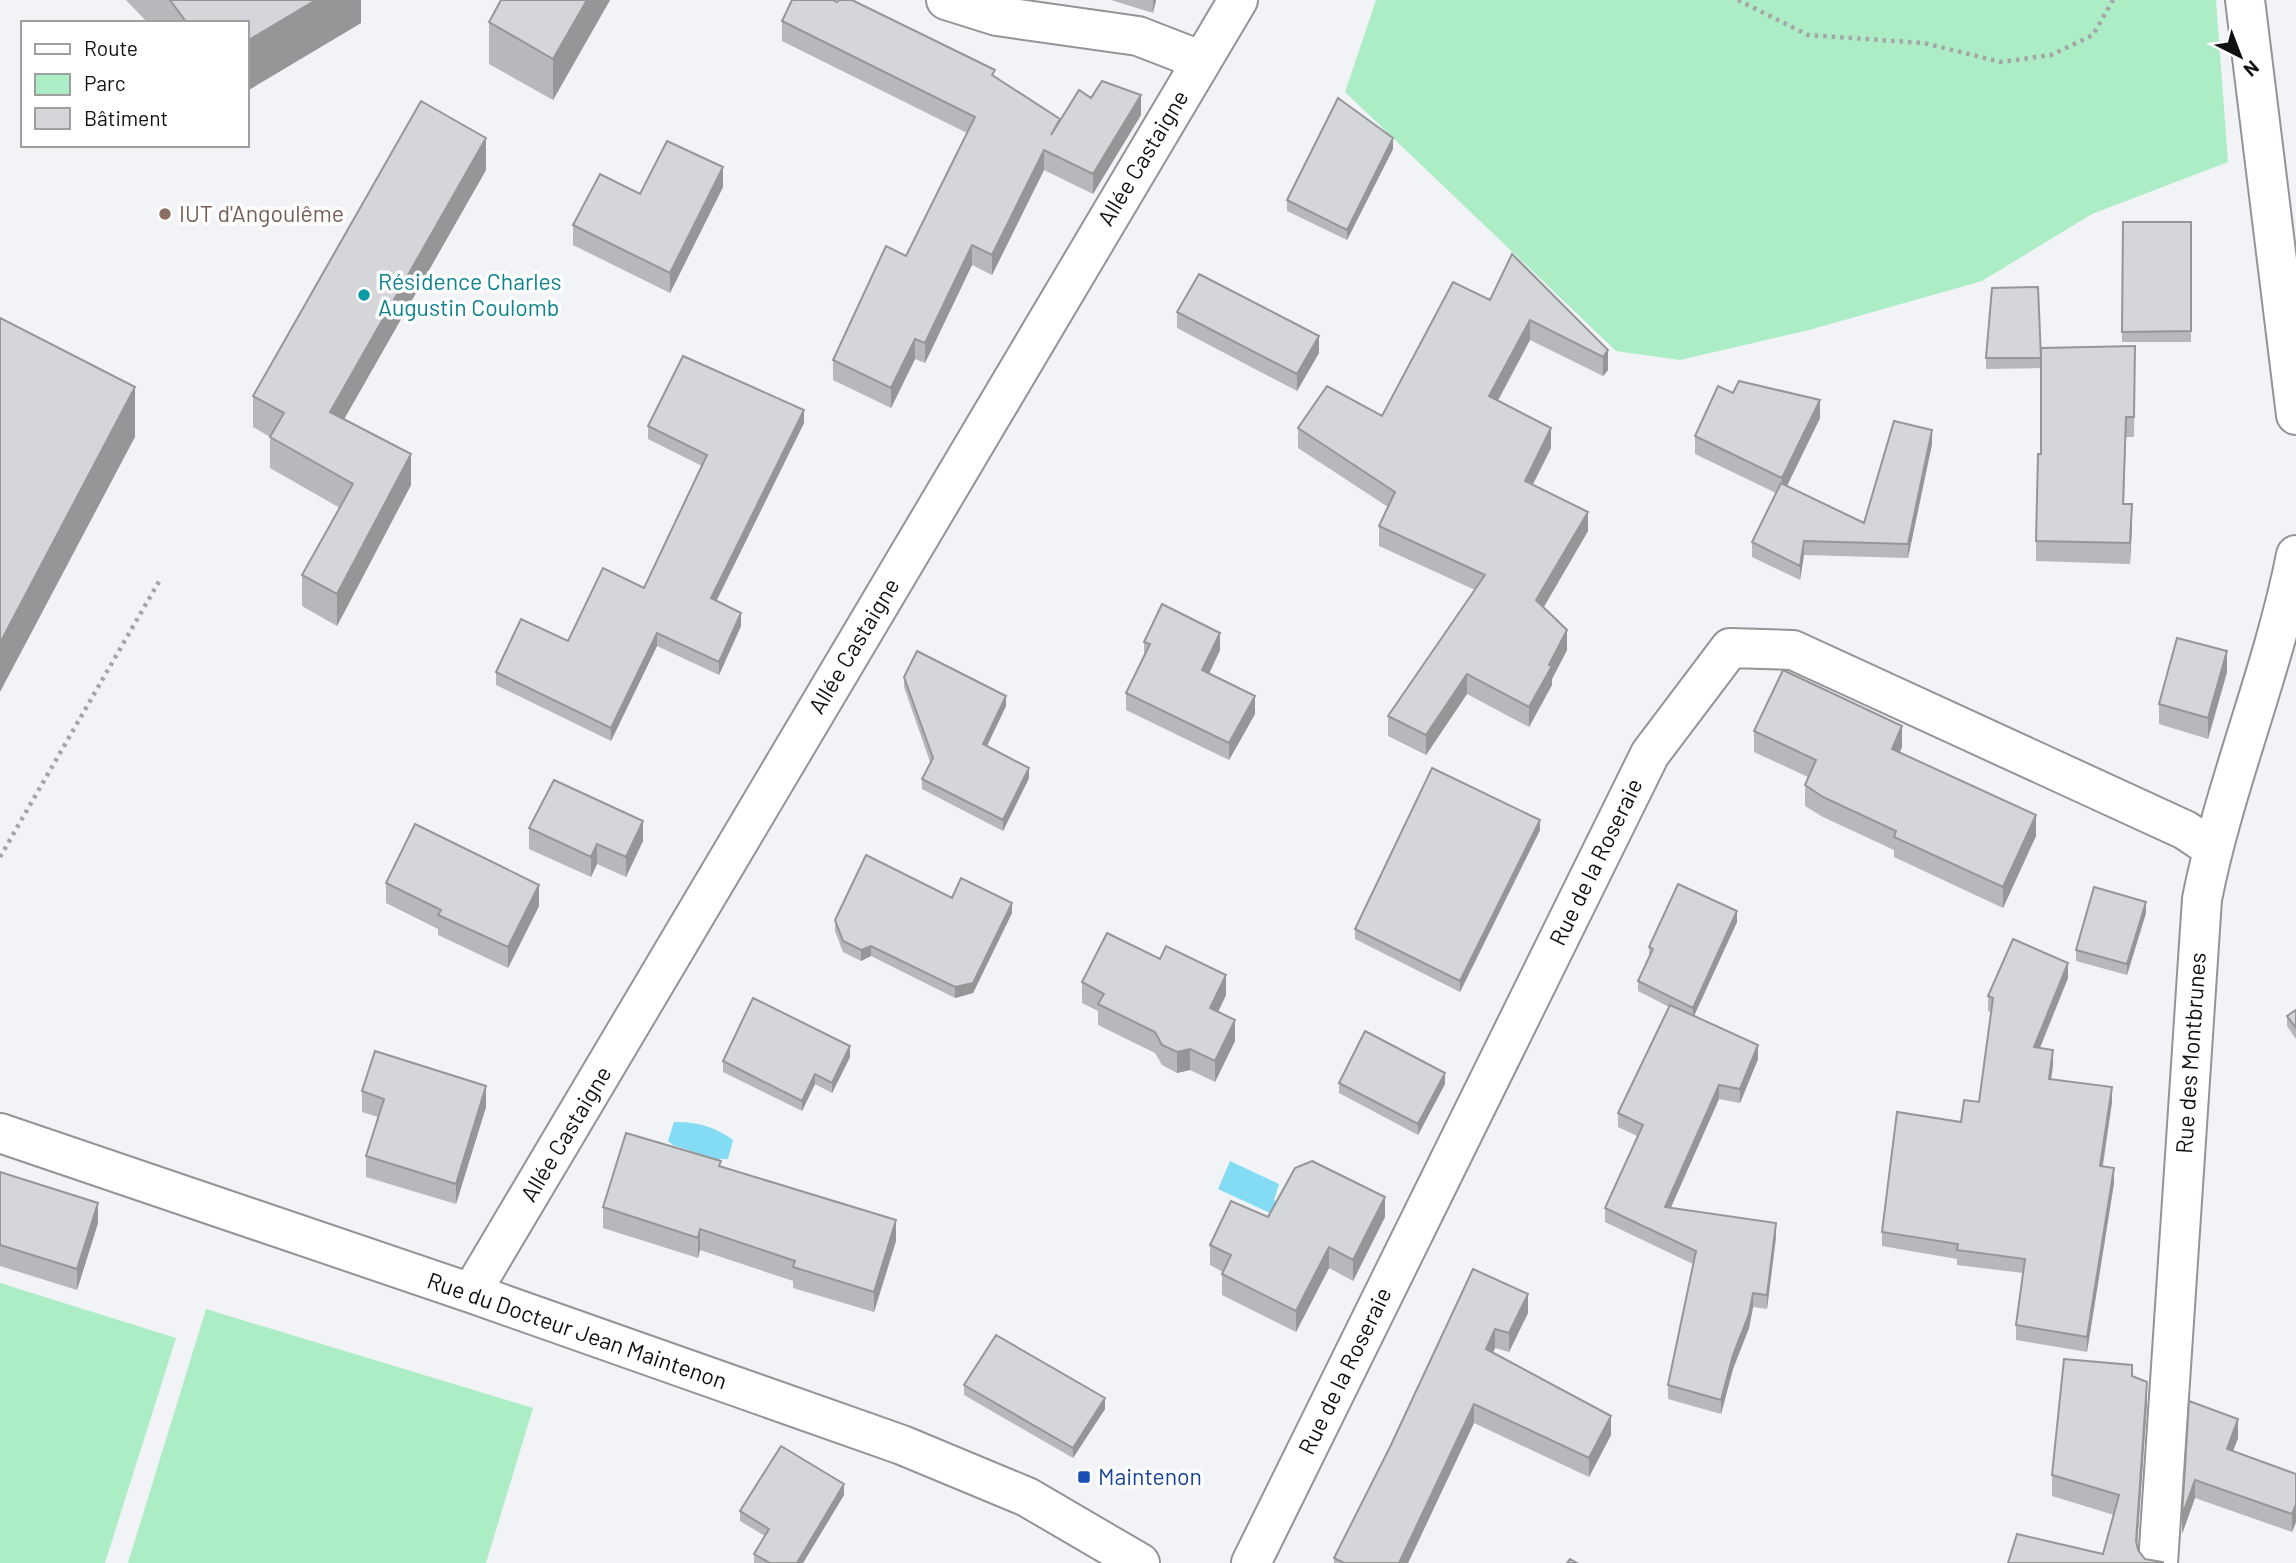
<svg xmlns="http://www.w3.org/2000/svg" width="2296" height="1563" font-family="Barlow,sans-serif">
  <rect width="100%" height="100%" fill="#f1f3f7"/>
  <path fill="#acedc6" d="M 1376,0 L 2216,0 L 2228,162 L 2092,214 L 1982,281 L 1809,330 L 1680,360 L 1616,351 L 1345,92 Z
    M 0,1283 L 176,1338 L 105,1563 L 0,1563 Z
    M 206,1309 L 533,1408 L 486,1563 L 128,1563 Z"/>
  <path fill="#83dcf3" d="M 674,1122 C 695,1121 716,1127 733,1140 L 728,1159 L 716,1159 L 673,1145 L 668,1141 Z
    M 1230,1161 L 1279,1184 L 1274,1200 L 1278,1203 L 1270,1213 L 1218,1189 Z"/>
  <g fill="none" stroke-linecap="round" stroke-linejoin="round">
    <defs>
      <path id="street" d="M 946,0 L 997,16 L 1138,36 L 1200,60
        M 2245,0 L 2296,415
        M 0,1133 L 471,1293 L 902,1445 L 1027,1497 L 1140,1563
        M 471,1293 L 1238,0
        M 1251,1563 L 1650,754 L 1730,648 L 1793,650 L 2185,830 L 2212,848
        M 2158,1563 L 2202,899 C 2225,783 2273,672 2296,555"/>
    </defs>
    <use href="#street" stroke="#929497" stroke-width="42"/>
    <path stroke="#a4a5a8" stroke-width="4.5" stroke-dasharray="3.5 5" stroke-linecap="butt" d="M 1738,0 L 1808,35 L 1924,43 L 2001,62 L 2051,55 L 2093,35 L 2113,0
      M 0,857 L 161,578"/>
    <use href="#street" stroke="#fff" stroke-width="38"/>
  </g>
  <path fill="#b6b8bb" d="M 126,0 L 361,0 L 361,23 L 247,91 L 247,23 L 148,23 Z
    M 501,0 L 610,0 L 553,100 L 489,64 L 489,22 Z
    M 1111,0 L 1156,0 L 1153,13 Z
    M 782,21 L 995,77 L 1060,122 L 1091,98 L 1141,115 L 1093,194 L 1044,170 L 992,275 L 972,265 L 925,363 L 915,359 L 891,408 L 833,380 L 833,360 L 906,256 L 967,133 L 782,41 Z
    M 1393,149 L 1347,240 L 1287,211 L 1287,200 Z
    M 486,170 L 344,419 L 411,485 L 337,626 L 302,606 L 302,575 L 340,508 L 270,468 L 270,437 L 253,427 L 253,396 Z
    M 723,187 L 670,293 L 573,245 L 573,225 L 640,194 Z
    M 2123,222 L 2191,222 L 2191,342 L 2122,342 Z
    M 1490,300 L 1608,350 L 1608,370 L 1603,376 L 1530,340 L 1498,401 L 1551,448 L 1533,484 L 1588,531 L 1544,607 L 1567,650 L 1552,679 L 1552,685 L 1529,727 L 1467,694 L 1426,755 L 1388,736 L 1388,716 L 1475,590 L 1379,546 L 1379,526 L 1388,507 L 1298,448 L 1298,428 L 1382,416 Z
    M 1177,312 L 1319,353 L 1297,391 L 1177,328 Z
    M 2135,346 L 2134,437 L 2126,437 L 2124,504 L 2132,525 L 2130,564 L 2036,561 L 2036,541 L 2041,454 L 2041,368 L 1986,369 L 1986,358 L 2041,358 Z
    M 1733,393 L 1820,418 L 1787,486 L 1864,523 L 1932,444 L 1908,558 L 1804,555 L 1800,580 L 1752,557 L 1752,542 L 1776,493 L 1695,454 L 1695,436 Z
    M 804,423 L 716,601 L 741,626 L 719,675 L 657,646 L 611,741 L 496,685 L 496,672 L 568,641 L 644,588 L 702,466 L 648,439 L 648,426 Z
    M 1144,642 L 1220,650 L 1209,674 L 1255,714 L 1229,760 L 1126,710 L 1126,693 L 1144,656 Z
    M 2227,672 L 2208,739 L 2159,724 L 2159,704 Z
    M 904,677 L 1006,706 L 987,746 L 1029,778 L 1003,831 L 922,789 L 922,779 L 930,762 L 904,687 Z
    M 1754,731 L 1902,747 L 1899,753 L 2036,836 L 2003,908 L 1894,857 L 1894,850 L 1823,817 L 1805,806 L 1805,785 L 1808,777 L 1754,752 Z
    M 529,828 L 643,841 L 626,877 L 597,864 L 591,877 L 529,849 Z
    M 1540,830 L 1460,992 L 1355,939 L 1355,929 Z
    M 386,883 L 539,906 L 508,968 L 438,935 L 438,929 L 386,903 Z
    M 952,898 L 1012,913 L 973,993 L 955,998 L 871,956 L 861,961 L 843,952 L 835,931 L 835,920 Z
    M 2146,913 L 2127,975 L 2076,961 L 2076,950 Z
    M 1737,922 L 1694,1016 L 1758,1059 L 1740,1103 L 1719,1099 L 1670,1208 L 1776,1237 L 1767,1309 L 1753,1307 L 1749,1328 L 1733,1369 L 1721,1414 L 1668,1399 L 1668,1385 L 1693,1264 L 1605,1222 L 1605,1208 L 1637,1136 L 1618,1127 L 1618,1113 L 1669,1007 L 1638,991 L 1638,981 L 1649,958 L 1649,947 Z
    M 2068,978 L 2040,1048 L 2053,1065 L 2051,1079 L 2112,1102 L 2103,1166 L 2114,1183 L 2087,1352 L 2016,1340 L 2016,1325 L 2023,1273 L 1957,1265 L 1957,1259 L 1882,1246 L 1882,1232 L 1979,1102 L 1991,1012 L 1988,1011 L 1988,996 Z
    M 1082,982 L 1226,995 L 1218,1012 L 1235,1041 L 1215,1082 L 1190,1070 L 1177,1073 L 1162,1065 L 1155,1053 L 1098,1025 L 1098,1011 L 1082,1003 Z
    M 2296,1010 L 2296,1039 L 2287,1026 L 2287,1016 Z
    M 850,1057 L 832,1093 L 815,1084 L 802,1111 L 723,1072 L 723,1061 Z
    M 1339,1083 L 1445,1084 L 1418,1135 L 1339,1093 Z
    M 362,1091 L 486,1107 L 456,1204 L 366,1177 L 366,1156 L 378,1117 L 362,1112 Z
    M 721,1167 L 896,1241 L 874,1312 L 793,1288 L 793,1281 L 700,1250 L 698,1258 L 603,1228 L 603,1207 Z
    M 0,1172 L 98,1223 L 77,1290 L 0,1266 Z
    M 1268,1217 L 1385,1217 L 1353,1281 L 1329,1268 L 1296,1332 L 1222,1295 L 1222,1274 L 1223,1272 L 1210,1265 L 1210,1245 Z
    M 1473,1269 L 1528,1313 L 1509,1352 L 1495,1348 L 1493,1352 L 1611,1435 L 1589,1477 L 1474,1423 L 1408,1563 L 1334,1563 L 1334,1558 L 1390,1447 Z
    M 2132,1377 L 2147,1404 L 2137,1546 L 2138,1550 L 2145,1559 L 2103,1554 L 2114,1515 L 2052,1496 L 2052,1475 Z
    M 964,1385 L 1105,1409 L 1073,1458 L 964,1395 Z
    M 2189,1401 L 2238,1438 L 2233,1451 L 2296,1474 L 2296,1522 L 2292,1532 L 2195,1498 L 2182,1534 Z
    M 844,1495 L 803,1563 L 754,1563 L 754,1554 L 765,1536 L 740,1521 L 740,1511 Z"/>
  <path fill="#949698" d="M 316,0 L 361,0 L 361,23 L 247,91 L 247,41 Z
    M 587,0 L 610,0 L 553,100 L 553,59 Z
    M 1153,0 L 1156,0 L 1153,13 Z
    M 1141,95 L 1141,115 L 1093,194 L 1093,174 Z
    M 486,138 L 486,170 L 330,444 L 330,412 Z
    M 1393,138 L 1393,149 L 1347,240 L 1347,230 Z
    M 1044,150 L 1044,170 L 992,275 L 992,255 Z
    M 723,167 L 723,187 L 670,293 L 670,273 Z
    M 972,245 L 972,265 L 925,363 L 925,343 Z
    M 1530,320 L 1530,340 L 1489,416 L 1489,396 Z
    M 1319,336 L 1319,353 L 1297,391 L 1297,374 Z
    M 915,339 L 915,359 L 891,408 L 891,388 Z
    M 1608,350 L 1608,370 L 1603,376 L 1603,357 Z
    M 135,387 L 135,437 L 0,692 L 0,643 Z
    M 1820,400 L 1820,418 L 1782,496 L 1782,478 Z
    M 804,410 L 804,423 L 711,612 L 711,598 Z
    M 1551,428 L 1551,448 L 1525,500 L 1525,481 Z
    M 1932,430 L 1932,444 L 1908,558 L 1908,544 Z
    M 411,454 L 411,485 L 337,626 L 337,594 Z
    M 2132,504 L 2132,525 L 2130,564 L 2130,543 Z
    M 1588,512 L 1588,531 L 1536,620 L 1536,600 Z
    M 1804,541 L 1804,555 L 1800,580 L 1800,566 Z
    M 741,613 L 741,626 L 719,675 L 719,662 Z
    M 1567,630 L 1567,650 L 1552,679 L 1552,685 L 1529,727 L 1529,707 Z
    M 657,633 L 657,646 L 611,741 L 611,728 Z
    M 1220,633 L 1220,650 L 1202,688 L 1202,670 Z
    M 2227,651 L 2227,672 L 2208,739 L 2208,718 Z
    M 1467,674 L 1467,694 L 1426,755 L 1426,735 Z
    M 1006,696 L 1006,706 L 983,754 L 983,744 Z
    M 1255,696 L 1255,714 L 1229,760 L 1229,743 Z
    M 1902,726 L 1902,747 L 1892,770 L 1892,749 Z
    M 1029,768 L 1029,778 L 1003,831 L 1003,820 Z
    M 2036,815 L 2036,836 L 2003,908 L 2003,887 Z
    M 1540,820 L 1540,830 L 1460,992 L 1460,981 Z
    M 643,821 L 643,841 L 626,877 L 626,857 Z
    M 597,844 L 597,864 L 591,877 L 591,857 Z
    M 539,885 L 539,906 L 508,968 L 508,947 Z
    M 2146,902 L 2146,913 L 2127,975 L 2127,964 Z
    M 1012,903 L 1012,913 L 973,993 L 955,998 L 955,987 Z
    M 1737,911 L 1737,922 L 1693,1018 L 1693,1008 Z
    M 871,946 L 871,956 L 861,961 L 861,950 Z
    M 2068,963 L 2068,978 L 2034,1062 L 2034,1047 Z
    M 1226,975 L 1226,995 L 1210,1029 L 1210,1008 Z
    M 1235,1020 L 1235,1041 L 1215,1082 L 1215,1061 Z
    M 1758,1045 L 1758,1059 L 1740,1103 L 1740,1089 Z
    M 850,1046 L 850,1057 L 832,1093 L 832,1083 Z
    M 1190,1049 L 1190,1070 L 1177,1073 L 1177,1052 Z
    M 2053,1050 L 2053,1065 L 2049,1094 L 2049,1079 Z
    M 1445,1073 L 1445,1084 L 1418,1135 L 1418,1124 Z
    M 815,1074 L 815,1084 L 802,1111 L 802,1101 Z
    M 1719,1085 L 1719,1099 L 1665,1221 L 1665,1207 Z
    M 486,1086 L 486,1107 L 456,1204 L 456,1184 Z
    M 2112,1087 L 2112,1102 L 2100,1181 L 2100,1166 Z
    M 2114,1168 L 2114,1183 L 2087,1352 L 2087,1337 Z
    M 1385,1197 L 1385,1217 L 1353,1281 L 1353,1260 Z
    M 98,1203 L 98,1223 L 77,1290 L 77,1269 Z
    M 896,1220 L 896,1241 L 874,1312 L 874,1292 Z
    M 1776,1223 L 1776,1237 L 1767,1309 L 1767,1295 Z
    M 700,1229 L 700,1250 L 698,1258 L 698,1238 Z
    M 1329,1247 L 1329,1268 L 1296,1332 L 1296,1311 Z
    M 1753,1293 L 1753,1307 L 1749,1328 L 1733,1369 L 1721,1414 L 1721,1400 L 1733,1355 Z
    M 1528,1294 L 1528,1313 L 1509,1352 L 1509,1333 Z
    M 1495,1329 L 1495,1348 L 1486,1368 L 1486,1349 Z
    M 2147,1382 L 2147,1404 L 2136,1562 L 2136,1541 Z
    M 1105,1398 L 1105,1409 L 1073,1458 L 1073,1448 Z
    M 1474,1404 L 1474,1423 L 1408,1563 L 1399,1563 Z
    M 1611,1416 L 1611,1435 L 1589,1477 L 1589,1458 Z
    M 2238,1419 L 2238,1438 L 2227,1467 L 2227,1449 Z
    M 2195,1480 L 2195,1498 L 2182,1534 L 2182,1516 Z
    M 844,1484 L 844,1495 L 803,1563 L 797,1563 Z
    M 2296,1504 L 2296,1522 L 2292,1532 L 2292,1514 Z"/>
  <path fill="#d4d6d9" stroke="#949698" stroke-width="2" d="M 170,0 L 316,0 L 247,41 L 247,23 L 187,23 Z
    M 501,0 L 587,0 L 553,59 L 489,22 Z
    M 792,0 L 833,0 L 837,2 L 839,0 L 852,0 L 995,70 L 992,75 L 1060,119 L 1051,135 L 1079,90 L 1091,98 L 1102,81 L 1141,95 L 1093,174 L 1044,150 L 992,255 L 972,245 L 925,343 L 915,339 L 891,388 L 833,360 L 886,246 L 906,256 L 975,117 L 782,21 Z
    M 1338,98 L 1393,138 L 1347,230 L 1287,200 Z
    M 421,101 L 486,138 L 330,412 L 411,454 L 337,594 L 302,575 L 353,484 L 270,437 L 284,413 L 253,396 Z
    M 667,141 L 723,167 L 670,273 L 573,225 L 600,174 L 640,194 Z
    M 2123,222 L 2191,222 L 2191,331 L 2122,332 Z
    M 1512,254 L 1608,350 L 1603,357 L 1530,320 L 1489,396 L 1551,428 L 1525,481 L 1588,512 L 1536,600 L 1567,630 L 1549,665 L 1552,666 L 1529,707 L 1467,674 L 1426,735 L 1388,716 L 1485,575 L 1379,526 L 1395,492 L 1298,428 L 1327,386 L 1382,416 L 1453,282 L 1490,300 Z
    M 1199,274 L 1319,336 L 1297,374 L 1177,312 Z
    M 2038,287 L 2041,358 L 1986,358 L 1992,288 Z
    M 0,318 L 135,387 L 0,643 Z
    M 2135,346 L 2134,417 L 2126,417 L 2123,504 L 2132,504 L 2130,543 L 2036,541 L 2038,454 L 2041,454 L 2041,348 Z
    M 683,356 L 804,410 L 711,598 L 741,613 L 719,662 L 657,633 L 611,728 L 496,672 L 521,619 L 568,641 L 603,568 L 644,588 L 707,455 L 648,426 Z
    M 1739,381 L 1820,400 L 1782,478 L 1695,436 L 1718,386 L 1733,393 Z
    M 1894,421 L 1932,430 L 1908,544 L 1804,541 L 1800,566 L 1752,542 L 1781,483 L 1864,523 Z
    M 1162,604 L 1220,633 L 1202,670 L 1255,696 L 1229,743 L 1126,693 L 1150,644 L 1144,642 Z
    M 2177,638 L 2227,651 L 2208,718 L 2159,704 Z
    M 917,651 L 1006,696 L 983,744 L 1029,768 L 1003,820 L 922,779 L 933,758 L 904,677 Z
    M 1783,670 L 1902,726 L 1892,749 L 2036,815 L 2003,887 L 1894,837 L 1896,831 L 1823,797 L 1805,785 L 1816,760 L 1754,731 Z
    M 1432,768 L 1540,820 L 1460,981 L 1355,929 Z
    M 554,780 L 643,821 L 626,857 L 597,844 L 591,857 L 529,828 Z
    M 415,824 L 539,885 L 508,947 L 438,915 L 441,910 L 386,883 Z
    M 866,855 L 952,898 L 961,878 L 1012,903 L 973,983 L 955,987 L 871,946 L 861,950 L 843,941 L 835,920 Z
    M 1678,884 L 1737,911 L 1693,1008 L 1638,981 L 1653,949 L 1649,947 Z
    M 2094,887 L 2146,902 L 2127,964 L 2076,950 Z
    M 1107,933 L 1160,959 L 1166,946 L 1226,975 L 1210,1008 L 1235,1020 L 1215,1061 L 1190,1049 L 1177,1052 L 1162,1045 L 1155,1032 L 1098,1004 L 1104,994 L 1082,982 Z
    M 2013,939 L 2068,963 L 2034,1047 L 2053,1050 L 2049,1079 L 2112,1087 L 2100,1166 L 2114,1168 L 2087,1337 L 2016,1325 L 2025,1259 L 1957,1250 L 1958,1244 L 1882,1232 L 1897,1112 L 1961,1122 L 1964,1100 L 1979,1102 L 1993,998 L 1988,996 Z
    M 753,998 L 850,1046 L 832,1083 L 815,1074 L 802,1101 L 723,1061 Z
    M 1670,1005 L 1758,1045 L 1740,1089 L 1719,1085 L 1665,1207 L 1776,1223 L 1767,1295 L 1753,1293 L 1749,1314 L 1733,1355 L 1721,1400 L 1668,1385 L 1696,1251 L 1605,1208 L 1643,1125 L 1618,1113 Z
    M 2296,1010 L 2296,1028 L 2287,1016 Z
    M 1365,1031 L 1445,1073 L 1418,1124 L 1339,1083 Z
    M 375,1051 L 486,1086 L 456,1184 L 366,1156 L 384,1099 L 362,1091 Z
    M 626,1133 L 721,1161 L 719,1166 L 896,1220 L 874,1292 L 793,1267 L 795,1261 L 700,1229 L 698,1238 L 603,1207 Z
    M 1312,1161 L 1385,1197 L 1353,1260 L 1329,1247 L 1296,1311 L 1222,1274 L 1231,1255 L 1210,1245 L 1231,1201 L 1268,1217 L 1295,1168 Z
    M 0,1172 L 98,1203 L 77,1269 L 0,1245 Z
    M 1473,1269 L 1528,1294 L 1509,1333 L 1495,1329 L 1486,1349 L 1611,1416 L 1589,1458 L 1474,1404 L 1399,1563 L 1344,1563 L 1334,1558 L 1390,1447 Z
    M 996,1335 L 1105,1398 L 1073,1448 L 964,1385 Z
    M 2064,1359 L 2132,1365 L 2132,1376 L 2147,1382 L 2136,1541 L 2138,1550 L 2145,1559 L 2163,1562 L 2163,1563 L 2008,1563 L 2017,1534 L 2103,1554 L 2119,1495 L 2052,1475 Z
    M 2189,1401 L 2238,1419 L 2227,1449 L 2296,1474 L 2296,1504 L 2292,1514 L 2195,1480 L 2182,1516 Z
    M 781,1446 L 844,1484 L 797,1563 L 770,1563 L 754,1554 L 769,1529 L 740,1511 Z
    M 1570,1559 L 1577,1563 L 1567,1563 Z"/>
  <circle fill="#8d6e63" stroke="#fff" stroke-width="2.5" cx="165" cy="214" r="7"/>
  <circle fill="#0f9aa8" stroke="#fff" stroke-width="2.5" cx="364" cy="295" r="7"/>
  <rect fill="#1a4fb4" stroke="#fff" stroke-width="2.5" x="1077" y="1470" width="14" height="14" rx="3.5"/>
  <g text-anchor="middle" stroke-width="7" stroke-linejoin="round" paint-order="stroke">
    <g font-size="23" fill="#101012" stroke="#fff">
      <text transform="translate(1143 158) rotate(-59)" y="8">Allée Castaigne</text>
      <text transform="translate(854 646) rotate(-59)" y="8">Allée Castaigne</text>
      <text transform="translate(1596 862) rotate(-64)" y="8">Rue de la Roseraie</text>
      <text transform="translate(2191 1053) rotate(-86)" y="8">Rue des Montbrunes</text>
      <text transform="translate(566 1134) rotate(-59)" y="8">Allée Castaigne</text>
      <text transform="translate(577 1331) rotate(19)" y="8">Rue du Docteur Jean Maintenon</text>
      <text transform="translate(1345 1371) rotate(-64)" y="8">Rue de la Roseraie</text>
    </g>
    <g font-size="23" fill="#785e54" stroke="#fff" text-anchor="start">
      <text x="179" y="222">IUT d'Angoulême</text>
    </g>
    <g font-size="23" fill="#0d838f" stroke="#fff" text-anchor="start">
      <text x="378" y="290">Résidence Charles<tspan x="378" dy="26">Augustin Coulomb</tspan></text>
    </g>
    <g font-size="23" fill="#164399" stroke="#fff" text-anchor="start">
      <text x="1098" y="1485">Maintenon</text>
    </g>
  </g>
  <rect x="21" y="21" width="228" height="126" fill="#ffffff" stroke="#9f9fa0" stroke-width="2"/>
  <rect x="35" y="44" width="35" height="10" fill="#ffffff" stroke="#9f9fa0" stroke-width="2"/>
  <text x="84" y="56" font-size="21" fill="#101012">Route</text>
  <rect x="35" y="74" width="35" height="21" fill="#acedc6" stroke="#9f9fa0" stroke-width="2"/>
  <text x="84" y="91" font-size="21" fill="#101012">Parc</text>
  <rect x="35" y="108" width="35" height="21" fill="#d4d6d9" stroke="#9f9fa0" stroke-width="2"/>
  <text x="84" y="126" font-size="21" fill="#101012">Bâtiment</text>
  <g transform="translate(2240 56) rotate(138)" stroke="#ffffff" stroke-width="5" paint-order="stroke">
  <path d="M0-5L12 26L0 18L-12 26Z" fill="#101012"/>
  <text y="-10" font-size="19" font-weight="bold" text-anchor="middle" fill="#101012">N</text>
  </g>
</svg>
